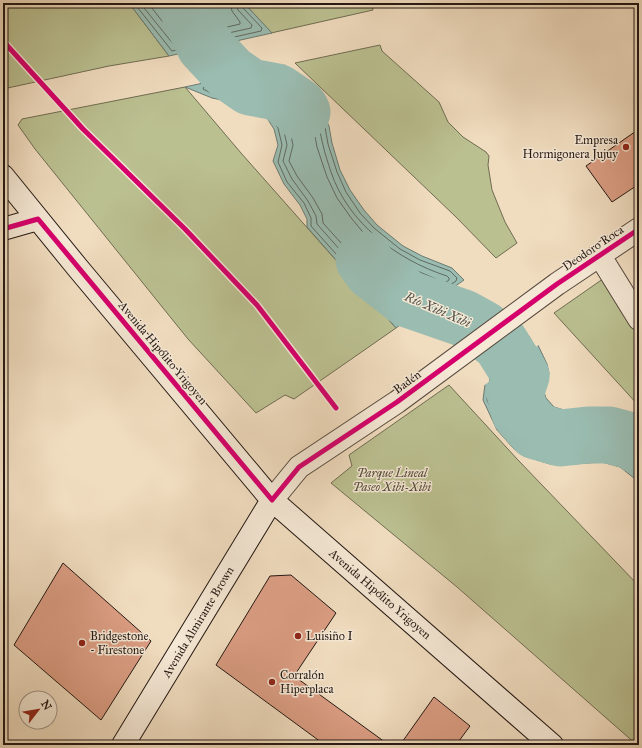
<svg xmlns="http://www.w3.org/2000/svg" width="642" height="748" font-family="'IM FELL Great Primer',serif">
  <rect width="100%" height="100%" fill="#f0dcbf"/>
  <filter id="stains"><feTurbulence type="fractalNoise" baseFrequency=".005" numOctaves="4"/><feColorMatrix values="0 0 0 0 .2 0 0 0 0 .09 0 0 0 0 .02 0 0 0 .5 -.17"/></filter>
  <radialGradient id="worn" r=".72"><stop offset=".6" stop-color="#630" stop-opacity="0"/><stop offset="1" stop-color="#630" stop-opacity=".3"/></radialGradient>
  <path fill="#bbc091" stroke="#706c52" d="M 3,3 L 129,3 L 169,56 L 109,66 L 3,89 Z
    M 244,3 L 372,3 L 373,10 L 271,33 Z
    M 380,45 L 382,51 L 439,102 L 448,122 L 463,137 L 486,152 L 489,156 L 488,165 L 492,190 L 505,222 L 517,243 L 496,258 L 456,217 L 295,63 Z
    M 185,87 L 241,153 L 396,328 L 294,399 L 285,395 L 256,413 L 188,339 L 35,149 L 18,125 L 22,119 Z
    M 610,274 L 639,303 L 639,406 L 554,313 Z
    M 449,385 L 518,460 L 639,586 L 639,745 L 637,745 L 457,587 L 331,483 L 352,466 L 349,455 Z"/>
  <path fill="#9abcb1" stroke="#6b7a72" d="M 129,3 L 244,3 L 272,33 L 169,56 Z
    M 285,65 L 319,106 L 329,126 L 332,143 L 340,170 L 350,190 L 364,210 L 377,225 L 403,246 L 422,256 L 452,268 L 464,280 L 396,328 L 307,227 L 307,219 L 300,205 L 284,184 L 273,161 L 278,145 L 274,129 L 265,115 L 251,106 L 212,98 L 185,87 Z
    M 536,341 L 547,364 L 549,373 L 544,392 L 546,398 L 554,407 L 564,410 L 590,408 L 619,409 L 639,418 L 639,482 L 620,467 L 602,462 L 559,465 L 550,464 L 524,456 L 514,449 L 497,430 L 483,400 L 485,384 Z"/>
  <path fill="#f0dcbf" d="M 530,327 L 540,344 L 482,387 L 485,370 L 484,359 Z"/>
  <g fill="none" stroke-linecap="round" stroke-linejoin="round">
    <path stroke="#5f6a62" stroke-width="1" d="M 134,3 L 172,51 L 261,31 L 262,28 L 242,7 L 241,3
      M 140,3 L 174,45 L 251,28 L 252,25 L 238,10 L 236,3
      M 148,3 L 176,39 L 240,24 L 240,22 L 232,11 L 230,3
      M 282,70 L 284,71 L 315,108 L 325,127 L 328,144 L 337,172 L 346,192 L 360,213 L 374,228 L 400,249 L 420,260 L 450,271 L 457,278 L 456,281 L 398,321 L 396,321 L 311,226 L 311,218 L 304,203 L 287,182 L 278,162 L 282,145 L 278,128 L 268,112 L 252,102 L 213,94 L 203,89 L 204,87 Z
      M 280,75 L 282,76 C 288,83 293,91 299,98 C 303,102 308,106 311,111 C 319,122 320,133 323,145 C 325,154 328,163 331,172 C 348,223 397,260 447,276 L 449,278 L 449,280 L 399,315 L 397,314 L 317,224 L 316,216 L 308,201 L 292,179 L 283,161 L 287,145 L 283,127 L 272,110 L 254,97 L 224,91 L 222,90 L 224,88 Z
      M 278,82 L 306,115 L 314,131 L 317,147 L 327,177 L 337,198 L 352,219 L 367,237 L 394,258 L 415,270 L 436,279 L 436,282 L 400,307 L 398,306 L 323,223 L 322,214 L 313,198 L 297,176 L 289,161 L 293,145 L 288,122 L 275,103 L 253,90 L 254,87 Z
      M 639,421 L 618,413 L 590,412 L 564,414 L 551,410 L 543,400 L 541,393 L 545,373 L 544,366 L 529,336 L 490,362 L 491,370 L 487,400 L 500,427 L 517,447 L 526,453 L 551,460 L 603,459 L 621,464 L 639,477
      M 639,426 L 634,426 L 616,418 L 590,417 L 564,419 L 549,415 L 537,400 L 535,391 L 540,373 L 539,367 L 527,343 L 496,364 L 492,399 L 504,425 L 520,443 L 528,448 L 552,455 L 604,454 L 623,459 L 639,470
      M 639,432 C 630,432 624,426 616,424 C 591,417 558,435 539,413 C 536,410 533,407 532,403 C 527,389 534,385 534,373 C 533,366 528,359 525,353 L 523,352 L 502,367 L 499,398 L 509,421 L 524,438 L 530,443 L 559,450 L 605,448 L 625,453 L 639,463"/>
    <path stroke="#9abcb1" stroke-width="57" d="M 188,3 L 190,15 L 205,46 L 230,73 L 250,87 L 277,92 L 299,107 L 302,112
      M 364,260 L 372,271 L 408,299 L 463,318 L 483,329 L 501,344 L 521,376 L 515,393 L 520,413 L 536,431 L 560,438 L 588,435 L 609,435 L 635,442 L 639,446"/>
  </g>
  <path fill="#db9d83" stroke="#241813" d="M 639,129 L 639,184 L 612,202 L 586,166 Z
    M 63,563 L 151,641 L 101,720 L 14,645 Z
    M 291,575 L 336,613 L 294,676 L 389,745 L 325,745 L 216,665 L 270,576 Z
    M 434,697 L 470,726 L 456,745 L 400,745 Z"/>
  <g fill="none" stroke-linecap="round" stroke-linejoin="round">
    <defs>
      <path id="minor" d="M 600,256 L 639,319"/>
      <path id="tertiary" d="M 272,500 L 299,467 L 397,402 L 557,284 L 639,229"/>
      <path id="secondary" d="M 3,176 L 77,267 L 272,500 L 552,745
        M 3,229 L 38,219
        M 123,745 L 272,500"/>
    </defs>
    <use href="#minor" stroke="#57493e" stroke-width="24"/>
    <use href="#tertiary" stroke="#57493e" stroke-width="24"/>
    <use href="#secondary" stroke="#241813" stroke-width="24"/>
    <use href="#minor" stroke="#f5e8d5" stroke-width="22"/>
    <use href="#tertiary" stroke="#f5e8d5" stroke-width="22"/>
    <use href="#secondary" stroke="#f5e8d5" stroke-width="22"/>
    <defs>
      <path id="cycleway" d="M 3,41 L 83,129 L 185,229 L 257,305 L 336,408
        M 3,229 L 38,219 L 272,500 L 299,467 L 397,402 L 557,284 L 639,229"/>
    </defs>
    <use href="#cycleway" stroke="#f5e8d5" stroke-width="8"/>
    <use href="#cycleway" stroke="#d6006c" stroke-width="5"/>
  </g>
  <g fill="#8f2418" stroke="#f5e8d5" stroke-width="1.5">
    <circle cx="626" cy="147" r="4"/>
    <circle cx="298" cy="636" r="4"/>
    <circle cx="82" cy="643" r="4"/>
    <circle cx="272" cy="682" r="4"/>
  </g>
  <g text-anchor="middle" stroke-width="3" stroke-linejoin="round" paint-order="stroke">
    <g font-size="12" fill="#241813" stroke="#f5e8d5" text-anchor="start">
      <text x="618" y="144" text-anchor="end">Empresa<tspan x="618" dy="14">Hormigonera Jujuy</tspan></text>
      <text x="90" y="640">Bridgestone<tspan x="90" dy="14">- Firestone</tspan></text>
      <text x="306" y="640">Luisiño I</text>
      <text x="280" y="679">Corralón<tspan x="280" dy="14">Hiperplaca</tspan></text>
    </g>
    <g font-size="12" fill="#241813" stroke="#f5e8d5">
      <text transform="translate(593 248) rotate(-34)" y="4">Deodoro Roca</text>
      <text transform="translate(163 353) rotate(50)" y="4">Avenida Hipólito Yrigoyen</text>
      <text transform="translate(407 382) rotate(-36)" y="4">Badén</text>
      <text transform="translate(380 594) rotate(41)" y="4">Avenida Hipólito Yrigoyen</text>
      <text transform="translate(198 622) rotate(-59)" y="4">Avenida Almirante Brown</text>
    </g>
    <g font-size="12" font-style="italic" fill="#514a39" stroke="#f5e8d5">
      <text x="392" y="477">Parque Lineal<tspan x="392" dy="14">Paseo Xibi-Xibi</tspan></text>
    </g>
    <g font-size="13" font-style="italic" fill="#4d514a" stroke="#f5e8d5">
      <text transform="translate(438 309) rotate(23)" y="5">Río Xibi Xibi</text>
    </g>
  </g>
  <rect width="642" height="748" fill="none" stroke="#f0dcbf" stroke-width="16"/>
  <rect x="4" y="4" width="634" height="740" fill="none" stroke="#241813" stroke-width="2"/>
  <rect x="8" y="8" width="626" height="732" fill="none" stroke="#241813"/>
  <g transform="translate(38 710) rotate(59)"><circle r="19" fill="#f5e8d5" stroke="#a19587"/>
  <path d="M0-3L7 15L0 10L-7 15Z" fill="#8f2418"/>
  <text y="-6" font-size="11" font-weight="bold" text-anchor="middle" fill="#241813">N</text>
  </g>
  <rect width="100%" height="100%" filter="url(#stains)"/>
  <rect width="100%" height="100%" fill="url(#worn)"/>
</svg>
